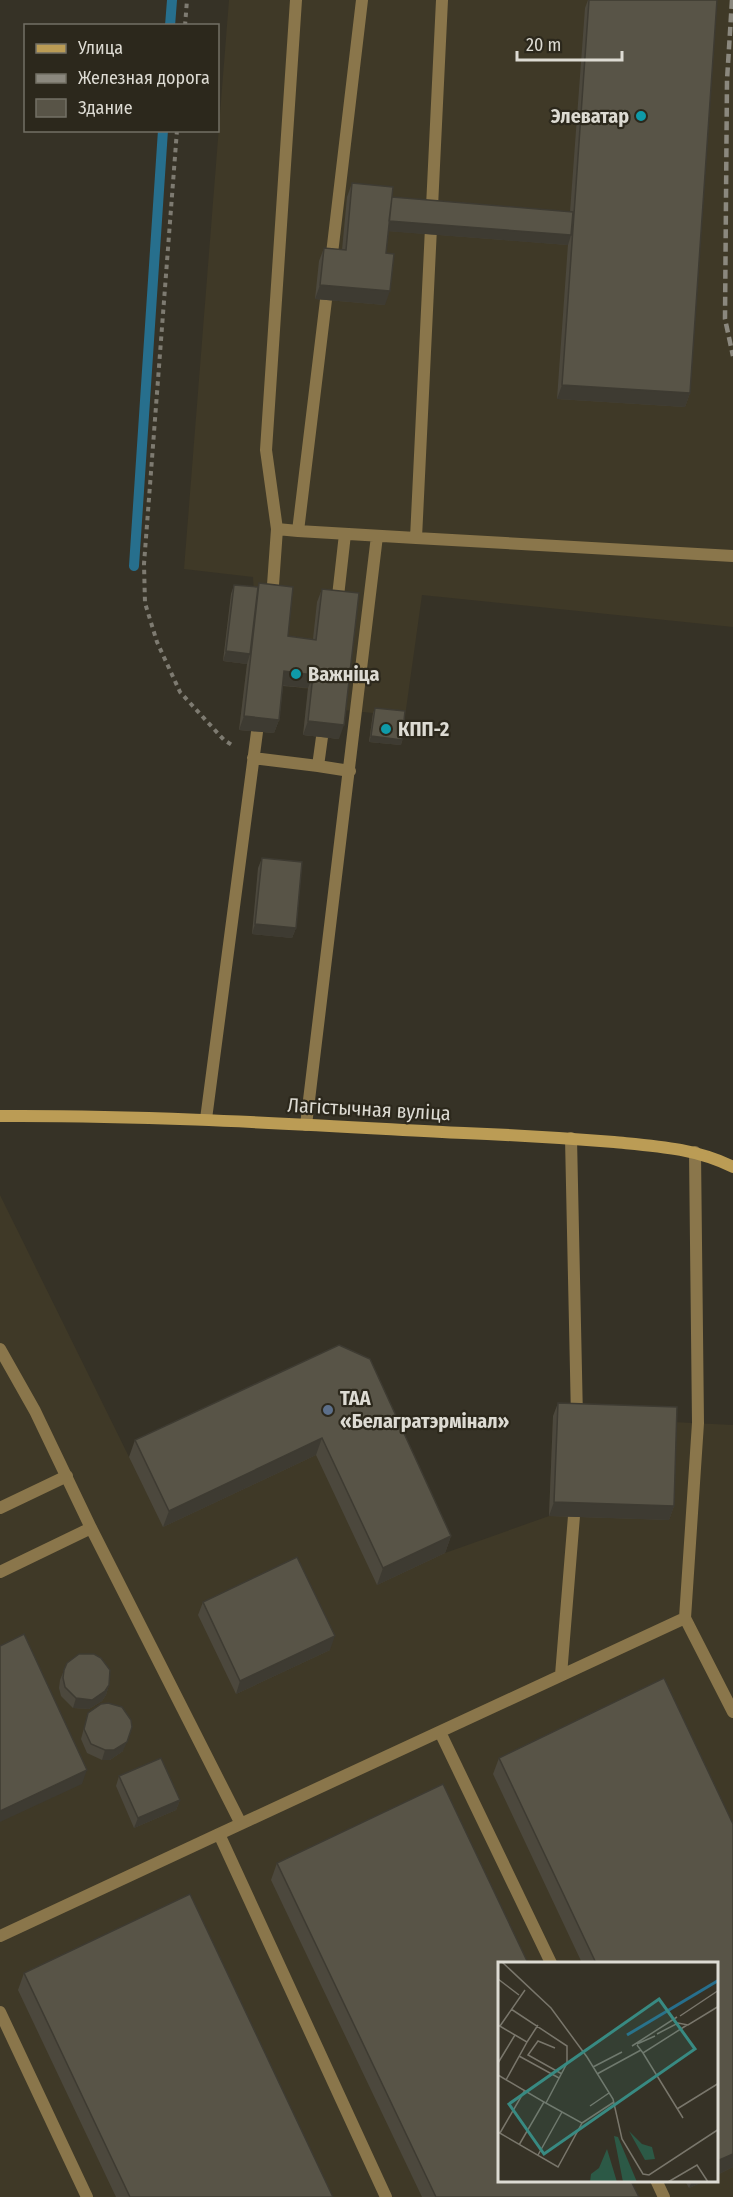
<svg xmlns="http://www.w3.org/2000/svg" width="733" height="2197" font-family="'Fira Sans Condensed',sans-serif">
  <rect width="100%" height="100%" fill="#363226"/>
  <path fill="#3f3927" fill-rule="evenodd" d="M 229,0 L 733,0 L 733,627 L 422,595 L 401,745 L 369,742 L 373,713 L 343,710 L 339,739 L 303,735 L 308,689 L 280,685 L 274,733 L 239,730 L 247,664 L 223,661 L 231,594 L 254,597 L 253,577 L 184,569 Z
    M 0,1195 L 129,1457 L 333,1362 L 364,1375 L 445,1553 L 549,1516 L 553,1416 L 733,1425 L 733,2197 L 0,2197 ZM 499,1963 L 716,1963 L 716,2180 L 499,2180 Z"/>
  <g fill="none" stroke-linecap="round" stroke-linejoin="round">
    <path stroke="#276f8d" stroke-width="10" d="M 170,26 L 172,0
      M 134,566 L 163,130"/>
    <path stroke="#7e7b71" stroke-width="4" stroke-dasharray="4.5 4.5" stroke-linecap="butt" d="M 185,26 L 187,0
      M 177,130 L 144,564 L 145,603 L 157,642 L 180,692 L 224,740 L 232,745"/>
    <path stroke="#8a764b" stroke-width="12" d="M 331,262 L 362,0
      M 277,529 L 298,531 L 326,300
      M 298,531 L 416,538 L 442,0
      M 416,538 L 733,556
      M 272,599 L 277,529 L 266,450 L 296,0
      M 337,605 L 345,534
      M 322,737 L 318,766 L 350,771
      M 253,758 L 318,766
      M 206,1119 L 257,732
      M 306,1125 L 377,536
      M 571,1138 L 577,1418
      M 0,1349 L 35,1411 L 91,1528 L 241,1824
      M 0,1508 L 67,1476
      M 0,1572 L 91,1528
      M 685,1618 L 698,1423 L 695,1152
      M 561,1675 L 574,1516
      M 440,1732 L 551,1963
      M 219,1834 L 685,1618 L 733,1712
      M 0,1936 L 219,1834 L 386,2197
      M 0,2012 L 87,2197
      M 656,2180 L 664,2197"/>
    <path stroke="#bb9c55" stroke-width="12" d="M 0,1116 C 155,1115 309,1125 464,1133 C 514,1135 564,1138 614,1142 C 655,1146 695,1148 733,1167"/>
    <path stroke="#8b887e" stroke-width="4.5" stroke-dasharray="9 4.5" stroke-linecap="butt" d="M 732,0 L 727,80 L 725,319 L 733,356"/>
  </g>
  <path fill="#4c483d" d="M 588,0 L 589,0 L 690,393 L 685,407 L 557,399 L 568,244 L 568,245 L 388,231 L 386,253 L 385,305 L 315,299 L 319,261 L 324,248 L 342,250 L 347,197 L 352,183 L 392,197 L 570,212 L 585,8 Z
    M 259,583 L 288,636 L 313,639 L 317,602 L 322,589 L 339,739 L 303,735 L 308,688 L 283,686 L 279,720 L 274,733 L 239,730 L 247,664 L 223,661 L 231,594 L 234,585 L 258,587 Z
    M 375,708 L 402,740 L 401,745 L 369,742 L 373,713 Z
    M 262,858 L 296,928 L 292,938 L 252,934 L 258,868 Z
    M 339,1345 L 451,1536 L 445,1553 L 377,1585 L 316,1455 L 163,1527 L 129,1457 L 135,1440 Z
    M 558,1403 L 674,1506 L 669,1520 L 549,1516 L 553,1416 Z
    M 203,1602 L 330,1650 L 236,1694 L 198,1615 Z
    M 64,1670 L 109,1685 L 106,1695 L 102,1701 L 89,1709 L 73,1708 L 61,1696 L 59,1688 L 60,1680 Z
    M 664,1678 L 733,1824 L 733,2167 L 717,2175 L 717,1963 L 582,1963 L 493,1774 L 499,1758 Z
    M 88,1713 L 123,1751 L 110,1760 L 102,1760 L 87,1753 L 81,1739 Z
    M 119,1776 L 180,1800 L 176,1810 L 134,1828 L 116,1786 Z
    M 277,1863 L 639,2197 L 422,2197 L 271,1880 Z
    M 24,1973 L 333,2197 L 116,2197 L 18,1990 Z
    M 685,2181 L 705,2181 L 689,2188 Z"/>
  <path fill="#3e3b32" d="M 389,221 L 571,235 L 568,245 L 385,231 Z
    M 320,285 L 390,291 L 385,305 L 315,299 Z
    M 562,385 L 690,393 L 685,407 L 557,399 Z
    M 226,651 L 250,654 L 247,664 L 223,661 Z
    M 284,671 L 313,675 L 308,688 L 279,685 Z
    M 244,716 L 279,720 L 274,733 L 239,730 Z
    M 308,721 L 344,725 L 339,739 L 303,735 Z
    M 371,736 L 402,740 L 401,745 L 369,742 Z
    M 255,924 L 296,928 L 292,938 L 252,934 Z
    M 322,1438 L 316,1455 L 163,1527 L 169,1511 Z
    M 554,1502 L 674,1506 L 669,1520 L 549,1516 Z
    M 451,1536 L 445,1553 L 377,1585 L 383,1568 Z
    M 335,1636 L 330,1650 L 236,1694 L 240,1681 Z
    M 109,1685 L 106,1695 L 102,1701 L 89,1709 L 73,1708 L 76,1698 Z
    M 127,1742 L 123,1751 L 110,1760 L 102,1760 L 105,1750 Z
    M 87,1770 L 82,1784 L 0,1822 L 0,1811 Z
    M 180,1800 L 176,1810 L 134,1828 L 138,1818 Z
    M 733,2154 L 733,2167 L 717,2175 L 717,2161 Z
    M 692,2181 L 705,2181 L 689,2188 Z"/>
  <path fill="#585447" stroke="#3e3b32" stroke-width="1.5" d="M 589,0 L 717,0 L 690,393 L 562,385 Z
    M 352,183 L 393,187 L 386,253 L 394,254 L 390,291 L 320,285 L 324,248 L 346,250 Z
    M 392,197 L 573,212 L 571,235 L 389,221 Z
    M 259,583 L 293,587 L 288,636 L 316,640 L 322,589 L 359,593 L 344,725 L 308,721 L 313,675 L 284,671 L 279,720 L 244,716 Z
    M 234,585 L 258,587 L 250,654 L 226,651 Z
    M 375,708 L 405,711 L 402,740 L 371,736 Z
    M 262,858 L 302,862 L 296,928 L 255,924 Z
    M 339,1345 L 370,1359 L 451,1536 L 383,1568 L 322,1438 L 169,1511 L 135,1440 Z
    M 558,1403 L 677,1407 L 674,1506 L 554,1502 Z
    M 297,1557 L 335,1636 L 240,1681 L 203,1602 Z
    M 24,1634 L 87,1770 L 0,1811 L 0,1646 Z
    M 79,1654 L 94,1654 L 101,1658 L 110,1670 L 109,1685 L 105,1691 L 92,1700 L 76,1698 L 65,1687 L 63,1678 L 64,1670 L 67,1663 Z
    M 664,1678 L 733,1824 L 733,2154 L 717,2161 L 717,1963 L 596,1963 L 499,1758 Z
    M 108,1703 L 122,1707 L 131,1720 L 132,1727 L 127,1742 L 114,1750 L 105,1750 L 91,1744 L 84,1729 L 88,1713 L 101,1704 Z
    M 161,1758 L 180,1800 L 138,1818 L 119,1776 Z
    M 443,1784 L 528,1963 L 499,1963 L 499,2181 L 631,2181 L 639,2197 L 436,2197 L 277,1863 Z
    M 190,1894 L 333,2197 L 130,2197 L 24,1973 Z"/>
  <g fill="#0f9aa8" stroke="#2c281c" stroke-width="2">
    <circle cx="641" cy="116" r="6"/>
    <circle cx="296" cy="674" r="6"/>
    <circle cx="386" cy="729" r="6"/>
  </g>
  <circle fill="#5c6f8a" stroke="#2c281c" stroke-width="2" cx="328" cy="1410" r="6"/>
  <g text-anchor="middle" stroke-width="4.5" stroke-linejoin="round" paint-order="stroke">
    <g font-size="20" font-weight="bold" fill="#dddbd3" stroke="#2c281c" text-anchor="start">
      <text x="629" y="123" text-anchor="end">Элеватар</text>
      <text x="308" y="681">Важніца</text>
      <text x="398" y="736">КПП-2</text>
      <text x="340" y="1405">ТАА<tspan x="340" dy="23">«Белагратэрмінал»</tspan></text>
    </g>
    <g font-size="20" fill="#dddbd3" stroke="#2c281c">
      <text transform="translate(369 1109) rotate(3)" y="7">Лагістычная вуліца</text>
    </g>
  </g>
  <g transform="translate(498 1962)">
    <rect width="220" height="220" fill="#363226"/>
    <path d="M 131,169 L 144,182 L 154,185 L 157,197 L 147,198 ZM 116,174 L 120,175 L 139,220 L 125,220 ZM 109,187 L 119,220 L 92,220 L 93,212 L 101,206 Z" fill="#2c5946"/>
    <path fill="none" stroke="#276f8d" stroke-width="3" d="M 129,73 L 221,18"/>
    <path fill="none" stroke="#79766b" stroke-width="1.5" d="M 4,0 L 53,46 L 89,95 L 115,137 L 124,177 L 145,212 L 151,213 L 221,167M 0,17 L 21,33M 13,47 L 69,84 L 69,101 L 48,141M 182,54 L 221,28M 0,63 L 17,73 L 0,101M 2,64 L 27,28M 159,72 L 180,61 L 190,63 L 221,44M 29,80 L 40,63M 139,82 L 157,74M 139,83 L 145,91 L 189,63M 134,84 L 179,55M 57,86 L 40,79 L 30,93 L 64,112M 145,91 L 185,156M 21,94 L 61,116M 95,105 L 124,90M 99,112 L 143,88M 0,113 L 46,140 L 21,183M 8,118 L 29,80 L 17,73M 92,144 L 111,131M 179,147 L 221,121M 84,161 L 116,140M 0,170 L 60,205 L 84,161 L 46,140M 2,171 L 27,128M 40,193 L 64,150M 170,220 L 199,203 L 210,220"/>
    <path fill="#388a82" fill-opacity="0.15" stroke="#388a82" stroke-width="3" d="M 161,37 L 197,87 L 46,192 L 11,142 Z"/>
    <rect width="220" height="220" fill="none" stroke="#dddbd3" stroke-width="3"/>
  </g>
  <rect x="24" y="24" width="195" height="108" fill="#2c281c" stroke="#737065" stroke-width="1.5"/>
  <rect x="36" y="44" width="30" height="9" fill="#bb9c55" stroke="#737065" stroke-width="1.5"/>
  <text x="78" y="54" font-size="18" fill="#dddbd3">Улица</text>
  <rect x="36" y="74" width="30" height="9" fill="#8b887e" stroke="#737065" stroke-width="1.5"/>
  <text x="78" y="84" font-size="18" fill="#dddbd3">Железная дорога</text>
  <rect x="36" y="99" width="30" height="18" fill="#585447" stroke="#737065" stroke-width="1.5"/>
  <text x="78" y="114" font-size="18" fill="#dddbd3">Здание</text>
  <path d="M517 51v9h105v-9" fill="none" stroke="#dddbd3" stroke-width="3"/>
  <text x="526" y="51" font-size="18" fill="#dddbd3" stroke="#2c281c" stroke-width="4.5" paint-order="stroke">20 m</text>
</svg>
